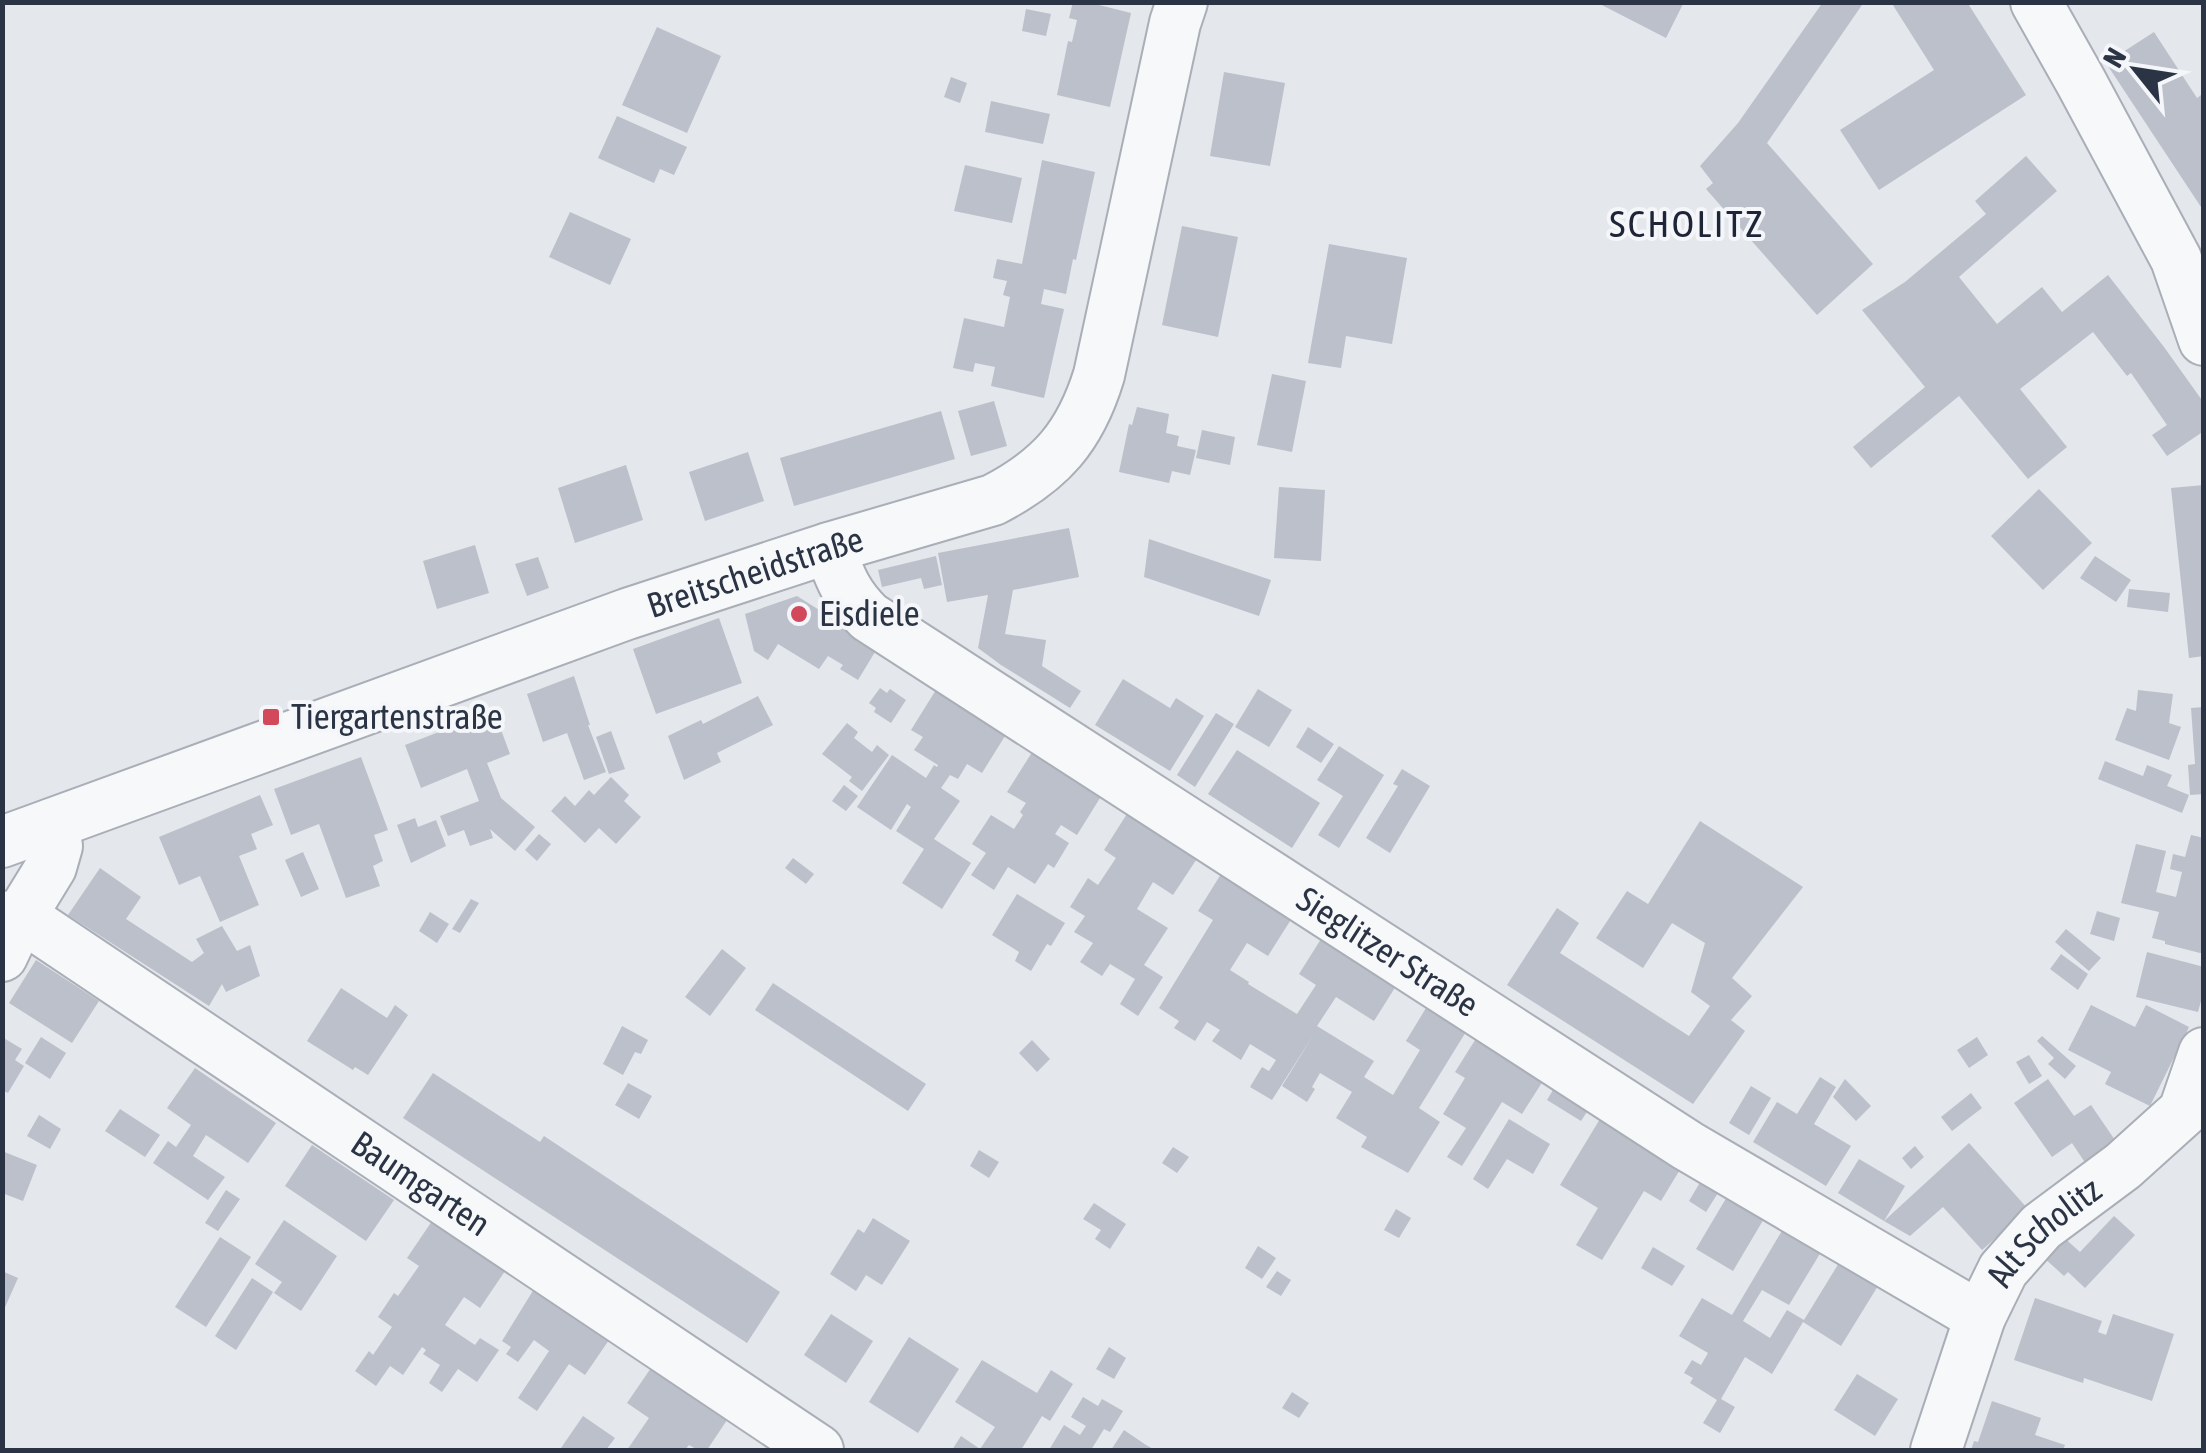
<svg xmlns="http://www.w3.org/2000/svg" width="2206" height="1453" font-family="'Asap Condensed',sans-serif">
  <rect width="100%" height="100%" fill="#e4e7ec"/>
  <path fill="#bbc0ca" d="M 1073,2 L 1087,2 L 1131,13 L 1110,107 L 1057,95 L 1068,41 L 1072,42 L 1077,20 L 1069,18 Z
    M 1596,2 L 1684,2 L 1666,38 Z
    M 1823,2 L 1864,2 L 1767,143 L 1873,264 L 1817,315 L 1706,189 L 1713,183 L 1700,166 L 1738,123 Z
    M 1891,2 L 1967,2 L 2026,95 L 1879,190 L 1840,130 L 1934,70 Z
    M 1026,9 L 1051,14 L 1046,36 L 1022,31 Z
    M 657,27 L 721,56 L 687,133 L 622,105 Z
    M 2154,32 L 2197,98 L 2204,93 L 2204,205 L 2201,207 L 2106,63 Z
    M 1224,72 L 1285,83 L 1270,166 L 1210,156 Z
    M 951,77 L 967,83 L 960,103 L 944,97 Z
    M 991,101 L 1050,114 L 1043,144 L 985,132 Z
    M 617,116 L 687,147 L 674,175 L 660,169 L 654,183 L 598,158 Z
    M 2026,156 L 2057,191 L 1959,277 L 1997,324 L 2042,287 L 2062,312 L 2108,275 L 2164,347 L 2204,403 L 2204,431 L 2167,456 L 2152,435 L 2167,425 L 2131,373 L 2127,376 L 2093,332 L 2020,389 L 2067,447 L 2028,479 L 1959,396 L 1871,468 L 1853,447 L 1925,387 L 1862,310 L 1905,282 L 1986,214 L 1975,201 Z
    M 1042,160 L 1095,172 L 1076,260 L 1073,259 L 1066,294 L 1044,289 L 1041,304 L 1064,309 L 1044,398 L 991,386 L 995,367 L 975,363 L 973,372 L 953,368 L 964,318 L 1004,327 L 1010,297 L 1003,295 L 1007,281 L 993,278 L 997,259 L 1022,264 Z
    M 965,165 L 1022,178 L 1012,223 L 954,211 Z
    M 570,212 L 631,239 L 610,285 L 549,257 Z
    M 1182,226 L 1238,237 L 1218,337 L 1162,325 Z
    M 1329,244 L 1407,258 L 1392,344 L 1346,336 L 1341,368 L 1308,363 Z
    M 1272,374 L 1306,381 L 1292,452 L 1257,445 Z
    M 994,401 L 1007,446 L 971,456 L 958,411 Z
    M 1137,407 L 1169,414 L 1166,433 L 1179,436 L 1177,446 L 1196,450 L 1190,475 L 1172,471 L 1169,483 L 1119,472 L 1129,424 L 1132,425 Z
    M 941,411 L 955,459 L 794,506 L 780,458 Z
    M 1202,430 L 1235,437 L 1230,465 L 1196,458 Z
    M 748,452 L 764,501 L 705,521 L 689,472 Z
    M 626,465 L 643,520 L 575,543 L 558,488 Z
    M 2204,485 L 2204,656 L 2189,658 L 2171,488 Z
    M 1279,487 L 1325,490 L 1321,561 L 1274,558 Z
    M 2039,489 L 2092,543 L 2043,590 L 1991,536 Z
    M 1069,528 L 1079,577 L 1013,590 L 1005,634 L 1046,640 L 1042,666 L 1081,691 L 1070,708 L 1001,665 L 978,648 L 988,595 L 947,602 L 938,553 Z
    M 1149,539 L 1271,580 L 1259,616 L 1144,577 Z
    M 475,545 L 489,593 L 437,609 L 423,561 Z
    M 936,556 L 942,585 L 924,589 L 921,578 L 882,587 L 878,570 Z
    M 2095,556 L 2131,580 L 2116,602 L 2080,578 Z
    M 538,557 L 549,588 L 527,596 L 515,564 Z
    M 2129,589 L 2170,593 L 2168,612 L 2127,607 Z
    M 797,596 L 878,647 L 858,680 L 840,669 L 843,665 L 828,656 L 819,669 L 778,644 L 768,660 L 754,651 L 745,614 Z
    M 719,618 L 742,683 L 656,714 L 633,649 Z
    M 574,676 L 590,725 L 588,725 L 606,772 L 584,780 L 567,733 L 543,742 L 527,694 Z
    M 1123,679 L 1170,708 L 1176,698 L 1204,716 L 1170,771 L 1095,725 Z
    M 939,685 L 1010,728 L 982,773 L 967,764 L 958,779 L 950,775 L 941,788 L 960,801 L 934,839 L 971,863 L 942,909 L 902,883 L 924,849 L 896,831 L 911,807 L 907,804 L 891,830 L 857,807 L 892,755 L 926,778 L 934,765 L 937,767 L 938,765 L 914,750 L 923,737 L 911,730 Z
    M 880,688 L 887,693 L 890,689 L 906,700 L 891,723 L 874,712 L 876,708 L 869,703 Z
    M 1258,689 L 1292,710 L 1269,747 L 1235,727 Z
    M 2138,690 L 2173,694 L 2169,723 L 2181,727 L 2169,760 L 2115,740 L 2127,708 L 2136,711 Z
    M 758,696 L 773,725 L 717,753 L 721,762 L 684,780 L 668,736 L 701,720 L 703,724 Z
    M 2204,707 L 2204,794 L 2190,795 L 2188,765 L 2195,764 L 2191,708 Z
    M 494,711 L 510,754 L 487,763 L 501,798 L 535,827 L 515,851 L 490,829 L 493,838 L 470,846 L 464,830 L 448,836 L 440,816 L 479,801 L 467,769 L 421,788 L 405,745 Z
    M 1216,713 L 1234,724 L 1195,787 L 1177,775 Z
    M 847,723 L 858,732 L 854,738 L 872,752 L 877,745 L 889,755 L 862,791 L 849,781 L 852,777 L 822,754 Z
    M 1308,727 L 1334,744 L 1321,763 L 1296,747 Z
    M 611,731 L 625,769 L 609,774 L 596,737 Z
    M 1036,746 L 1105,790 L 1077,835 L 1061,825 L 1055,834 L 1069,843 L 1054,868 L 1048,864 L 1035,884 L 1008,867 L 994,890 L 971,875 L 986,853 L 972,844 L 991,815 L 1014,829 L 1023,815 L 1020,812 L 1026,803 L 1007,792 Z
    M 1339,746 L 1384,775 L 1339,848 L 1318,835 L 1343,796 L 1317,780 Z
    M 1237,750 L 1320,803 L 1292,848 L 1208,794 Z
    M 361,757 L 388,830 L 374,835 L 383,861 L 373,866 L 380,886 L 346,898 L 319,824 L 291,835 L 274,789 Z
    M 2105,761 L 2143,776 L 2147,765 L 2172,775 L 2167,786 L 2189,795 L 2182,813 L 2098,779 Z
    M 1402,769 L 1430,786 L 1390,853 L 1366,838 L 1398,786 L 1393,784 Z
    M 611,777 L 629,795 L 624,801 L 641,817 L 616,844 L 599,828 L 585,843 L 551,811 L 565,796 L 575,806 L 589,790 L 594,795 Z
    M 844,785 L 858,796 L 846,811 L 832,801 Z
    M 260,795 L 273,825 L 251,834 L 257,849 L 239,856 L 259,905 L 220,922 L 200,876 L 179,885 L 159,837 Z
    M 1132,806 L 1202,851 L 1173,895 L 1153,882 L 1137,909 L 1168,928 L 1144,965 L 1163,977 L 1138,1016 L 1120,1004 L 1135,979 L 1110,964 L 1102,976 L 1080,962 L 1093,943 L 1074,932 L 1085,916 L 1070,907 L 1088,878 L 1098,885 L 1116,858 L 1104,850 Z
    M 415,818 L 418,827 L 436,820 L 446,846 L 411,863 L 397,825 Z
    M 1700,821 L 1803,887 L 1732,978 L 1752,996 L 1731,1020 L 1745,1031 L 1693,1104 L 1507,985 L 1557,908 L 1579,923 L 1560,953 L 1689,1036 L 1710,1006 L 1691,992 L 1705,943 L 1672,923 L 1643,968 L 1596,938 L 1627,891 L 1648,904 Z
    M 539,834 L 551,844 L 537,861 L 525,850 Z
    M 2191,835 L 2204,838 L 2204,954 L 2165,944 L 2165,941 L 2152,938 L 2159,912 L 2121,903 L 2136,844 L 2166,851 L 2156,892 L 2176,897 L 2182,872 L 2170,869 L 2173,854 L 2185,857 Z
    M 303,852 L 319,889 L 301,897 L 285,860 Z
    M 793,858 L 814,874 L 806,884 L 785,868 Z
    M 1226,866 L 1297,910 L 1268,956 L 1247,943 L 1230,970 L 1249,982 L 1248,984 L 1297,1014 L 1316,985 L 1299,974 L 1326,931 L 1401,978 L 1374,1021 L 1336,997 L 1317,1026 L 1374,1061 L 1364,1077 L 1393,1095 L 1420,1050 L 1406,1041 L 1432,998 L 1472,1022 L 1419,1108 L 1440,1122 L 1408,1173 L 1361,1147 L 1367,1137 L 1336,1118 L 1352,1092 L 1320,1073 L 1312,1087 L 1315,1089 L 1307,1102 L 1282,1086 L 1314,1034 L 1272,1100 L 1250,1087 L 1262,1067 L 1269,1071 L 1276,1060 L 1250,1044 L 1241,1060 L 1212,1041 L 1220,1030 L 1207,1022 L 1195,1041 L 1174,1028 L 1179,1021 L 1159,1008 L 1213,920 L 1198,911 Z
    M 100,868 L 141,897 L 126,919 L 192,962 L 204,953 L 196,939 L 222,926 L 237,951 L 250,945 L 260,976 L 226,992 L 222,984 L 209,1006 L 68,915 Z
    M 1017,894 L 1065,923 L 1051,946 L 1047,944 L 1031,971 L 1015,961 L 1019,952 L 992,935 Z
    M 471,899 L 479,903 L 460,933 L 452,929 Z
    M 2097,911 L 2120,918 L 2114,941 L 2090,934 Z
    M 430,912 L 449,924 L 437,943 L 419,931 Z
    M 2066,929 L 2101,958 L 2089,971 L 2055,942 Z
    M 722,949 L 746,968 L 710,1016 L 685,997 Z
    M 2147,952 L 2204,967 L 2204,990 L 2198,1012 L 2136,997 Z
    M 2061,954 L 2088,974 L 2078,990 L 2050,969 Z
    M 36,960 L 99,1001 L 72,1043 L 9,1003 Z
    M 773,983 L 926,1084 L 908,1111 L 755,1010 Z
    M 341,988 L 387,1018 L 395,1005 L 408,1015 L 368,1075 L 355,1067 L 353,1070 L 307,1041 Z
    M 2091,1005 L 2135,1027 L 2146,1005 L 2189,1027 L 2150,1106 L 2105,1084 L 2111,1072 L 2068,1050 Z
    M 622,1026 L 648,1040 L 641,1054 L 635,1052 L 623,1075 L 603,1064 Z
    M 1482,1029 L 1550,1070 L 1522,1114 L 1502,1102 L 1462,1166 L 1447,1157 L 1466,1128 L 1443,1114 L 1465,1078 L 1455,1072 Z
    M 2042,1036 L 2076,1066 L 2065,1079 L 2048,1064 L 2054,1058 L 2037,1041 Z
    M 2,1037 L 22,1049 L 15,1060 L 24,1066 L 8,1093 L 2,1090 Z
    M 41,1037 L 66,1053 L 50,1079 L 25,1063 Z
    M 1977,1037 L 1988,1055 L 1969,1068 L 1957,1050 Z
    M 1032,1040 L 1050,1059 L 1037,1072 L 1019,1053 Z
    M 2029,1055 L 2042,1076 L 2029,1084 L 2016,1062 Z
    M 195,1068 L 276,1123 L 248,1163 L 206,1135 L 193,1156 L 225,1177 L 208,1200 L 153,1163 L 168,1141 L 176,1147 L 191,1125 L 167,1108 Z
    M 433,1073 L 540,1142 L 544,1136 L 780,1292 L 747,1343 L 403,1118 Z
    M 1820,1077 L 1836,1087 L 1814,1124 L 1851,1146 L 1826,1186 L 1753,1142 L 1777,1102 L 1797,1114 Z
    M 1845,1079 L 1871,1106 L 1856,1121 L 1833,1097 Z
    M 2048,1079 L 2074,1116 L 2091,1105 L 2117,1143 L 2086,1164 L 2072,1143 L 2052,1157 L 2014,1103 Z
    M 1559,1080 L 1594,1101 L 1581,1121 L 1547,1100 Z
    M 628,1083 L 652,1096 L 639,1119 L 615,1105 Z
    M 1751,1086 L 1771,1098 L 1749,1135 L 1729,1123 Z
    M 1971,1093 L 1982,1108 L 1952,1131 L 1941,1117 Z
    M 120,1109 L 160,1135 L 145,1157 L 105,1131 Z
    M 1606,1109 L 1687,1158 L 1661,1201 L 1644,1191 L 1602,1260 L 1576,1245 L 1598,1208 L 1560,1185 Z
    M 39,1115 L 61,1129 L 50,1149 L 27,1136 Z
    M 1509,1119 L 1550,1144 L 1533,1174 L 1507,1159 L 1488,1189 L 1473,1179 Z
    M 1969,1143 L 2028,1209 L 1982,1250 L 1943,1207 L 1910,1236 L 1884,1221 Z
    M 312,1145 L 394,1200 L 366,1241 L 285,1186 Z
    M 1915,1146 L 1924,1157 L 1911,1169 L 1902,1158 Z
    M 1173,1147 L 1189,1157 L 1177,1173 L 1162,1163 Z
    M 979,1150 L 999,1162 L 989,1178 L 970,1166 Z
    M 2,1151 L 37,1165 L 23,1201 L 2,1193 Z
    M 1859,1159 L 1905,1186 L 1884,1221 L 1838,1193 Z
    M 1705,1174 L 1723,1185 L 1706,1212 L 1689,1201 Z
    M 226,1190 L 240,1199 L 218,1231 L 205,1223 Z
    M 1731,1190 L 1768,1212 L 1733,1271 L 1696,1249 Z
    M 1094,1203 L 1126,1224 L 1110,1249 L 1095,1239 L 1101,1230 L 1083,1219 Z
    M 1396,1209 L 1411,1218 L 1399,1238 L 1384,1230 Z
    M 2114,1216 L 2135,1235 L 2085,1288 L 2068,1272 L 2064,1276 L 2042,1256 L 2061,1235 L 2080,1252 Z
    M 873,1218 L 910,1241 L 882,1285 L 866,1275 L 856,1291 L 830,1274 L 858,1229 L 864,1233 Z
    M 284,1220 L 337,1256 L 301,1311 L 274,1293 L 282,1282 L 255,1264 Z
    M 432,1221 L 505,1271 L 480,1308 L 464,1297 L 445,1325 L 475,1345 L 480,1338 L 499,1350 L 477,1382 L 458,1369 L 442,1392 L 429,1383 L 440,1365 L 423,1354 L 426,1350 L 422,1347 L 403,1375 L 390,1366 L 376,1386 L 355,1371 L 369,1351 L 373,1355 L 392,1327 L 378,1317 L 394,1293 L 398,1296 L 419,1266 L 407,1258 Z
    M 1786,1224 L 1824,1247 L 1789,1305 L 1762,1290 L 1743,1321 L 1770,1338 L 1787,1310 L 1804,1320 L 1842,1258 L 1881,1281 L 1841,1346 L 1803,1322 L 1772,1374 L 1745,1357 L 1721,1399 L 1735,1407 L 1720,1433 L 1703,1423 L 1717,1400 L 1690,1383 L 1693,1378 L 1684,1373 L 1692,1360 L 1701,1365 L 1708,1353 L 1679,1336 L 1702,1298 L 1732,1315 Z
    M 220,1237 L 251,1257 L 206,1327 L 175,1307 Z
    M 1258,1246 L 1276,1258 L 1262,1279 L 1245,1268 Z
    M 1653,1247 L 1685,1266 L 1672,1286 L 1641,1268 Z
    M 2,1271 L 18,1278 L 2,1314 Z
    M 1277,1271 L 1291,1280 L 1281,1296 L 1266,1287 Z
    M 252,1278 L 273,1292 L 236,1350 L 215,1336 Z
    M 534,1289 L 609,1340 L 585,1375 L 569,1364 L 537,1411 L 518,1398 L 549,1351 L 534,1340 L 518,1362 L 506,1354 L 511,1347 L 502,1341 Z
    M 2035,1298 L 2102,1321 L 2098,1332 L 2106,1335 L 2113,1314 L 2174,1334 L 2152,1401 L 2084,1378 L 2083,1383 L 2014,1360 Z
    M 831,1314 L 873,1341 L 846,1383 L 804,1355 Z
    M 909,1337 L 959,1369 L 918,1433 L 869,1402 Z
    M 1109,1347 L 1126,1358 L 1114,1379 L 1096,1369 Z
    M 982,1360 L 1037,1393 L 1051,1370 L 1073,1384 L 1050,1421 L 1042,1416 L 1021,1450 L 952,1450 L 961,1436 L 980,1449 L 995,1427 L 955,1402 Z
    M 653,1365 L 729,1417 L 707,1450 L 698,1450 L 689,1445 L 685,1450 L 627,1450 L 649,1418 L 627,1403 Z
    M 1857,1374 L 1898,1399 L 1875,1436 L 1834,1410 Z
    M 1292,1392 L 1309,1403 L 1299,1418 L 1282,1408 Z
    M 1083,1397 L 1098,1406 L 1102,1399 L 1123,1411 L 1110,1432 L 1104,1429 L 1091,1450 L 1049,1450 L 1064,1425 L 1080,1435 L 1086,1426 L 1071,1417 Z
    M 1992,1401 L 2041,1418 L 2035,1435 L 2065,1445 L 2063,1450 L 1971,1450 L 1974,1441 L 1978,1442 Z
    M 583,1416 L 615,1438 L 606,1450 L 565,1450 L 561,1448 Z
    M 1124,1430 L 1146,1445 L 1155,1450 L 1111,1450 Z"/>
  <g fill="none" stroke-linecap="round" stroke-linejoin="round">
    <defs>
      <g id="minor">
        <path d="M 2036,2 L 2081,82 L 2176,259 L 2204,340"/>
        <path id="s1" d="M 829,548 C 840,577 846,595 869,617 L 1688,1146 L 1980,1317"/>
        <path id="s2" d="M 2,842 L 627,614 L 829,548 L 993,500 C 1051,470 1080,437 1099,375 L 1175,23 L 1182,2"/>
        <path id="s3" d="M 2,917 L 21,916 L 818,1450"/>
        <path d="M 2,956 L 21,916 L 51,867 L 57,846 L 52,824"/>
        <path id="s4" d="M 1936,1450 L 1980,1317 L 2003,1270 L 2041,1227 L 2123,1166 L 2184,1111 L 2204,1053"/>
      </g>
    </defs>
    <use href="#minor" stroke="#a9aeb7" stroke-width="54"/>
    <use href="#minor" stroke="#f7f8fa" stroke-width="50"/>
  </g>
  <g fill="#d1495b" stroke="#f4f6f9" stroke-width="4">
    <circle cx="799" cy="614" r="10"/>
    <rect x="261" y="707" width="20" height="20" rx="5"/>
  </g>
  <g text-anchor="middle" stroke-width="8" stroke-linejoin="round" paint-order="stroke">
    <g font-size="35" fill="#2b3445" stroke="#f4f6f9">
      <text dy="12" stroke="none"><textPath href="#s2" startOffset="800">Breitscheidstraße</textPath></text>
      <text dy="12" stroke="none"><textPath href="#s1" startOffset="698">Sieglitzer Straße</textPath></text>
      <text dy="12" stroke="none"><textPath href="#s3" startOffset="500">Baumgarten</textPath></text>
      <text dy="12" stroke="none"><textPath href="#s4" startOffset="248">Alt Scholitz</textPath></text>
    </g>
    <g font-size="35" fill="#2b3445" stroke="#f4f6f9" text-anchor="start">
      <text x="819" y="626">Eisdiele</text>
      <text x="291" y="729">Tiergartenstraße</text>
    </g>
    <g font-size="38" letter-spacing="2.5" fill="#1d2536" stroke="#f4f6f9">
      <text x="1687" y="237">SCHOLITZ</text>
    </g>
  </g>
  <rect width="2206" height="1453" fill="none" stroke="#2b3445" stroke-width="10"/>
  <g transform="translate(2136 70) rotate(300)" stroke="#f4f6f9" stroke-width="8" paint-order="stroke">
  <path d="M0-8L18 38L0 25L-18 38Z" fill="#2b3445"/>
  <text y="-15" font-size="28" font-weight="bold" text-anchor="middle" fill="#2b3445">N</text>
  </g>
</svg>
